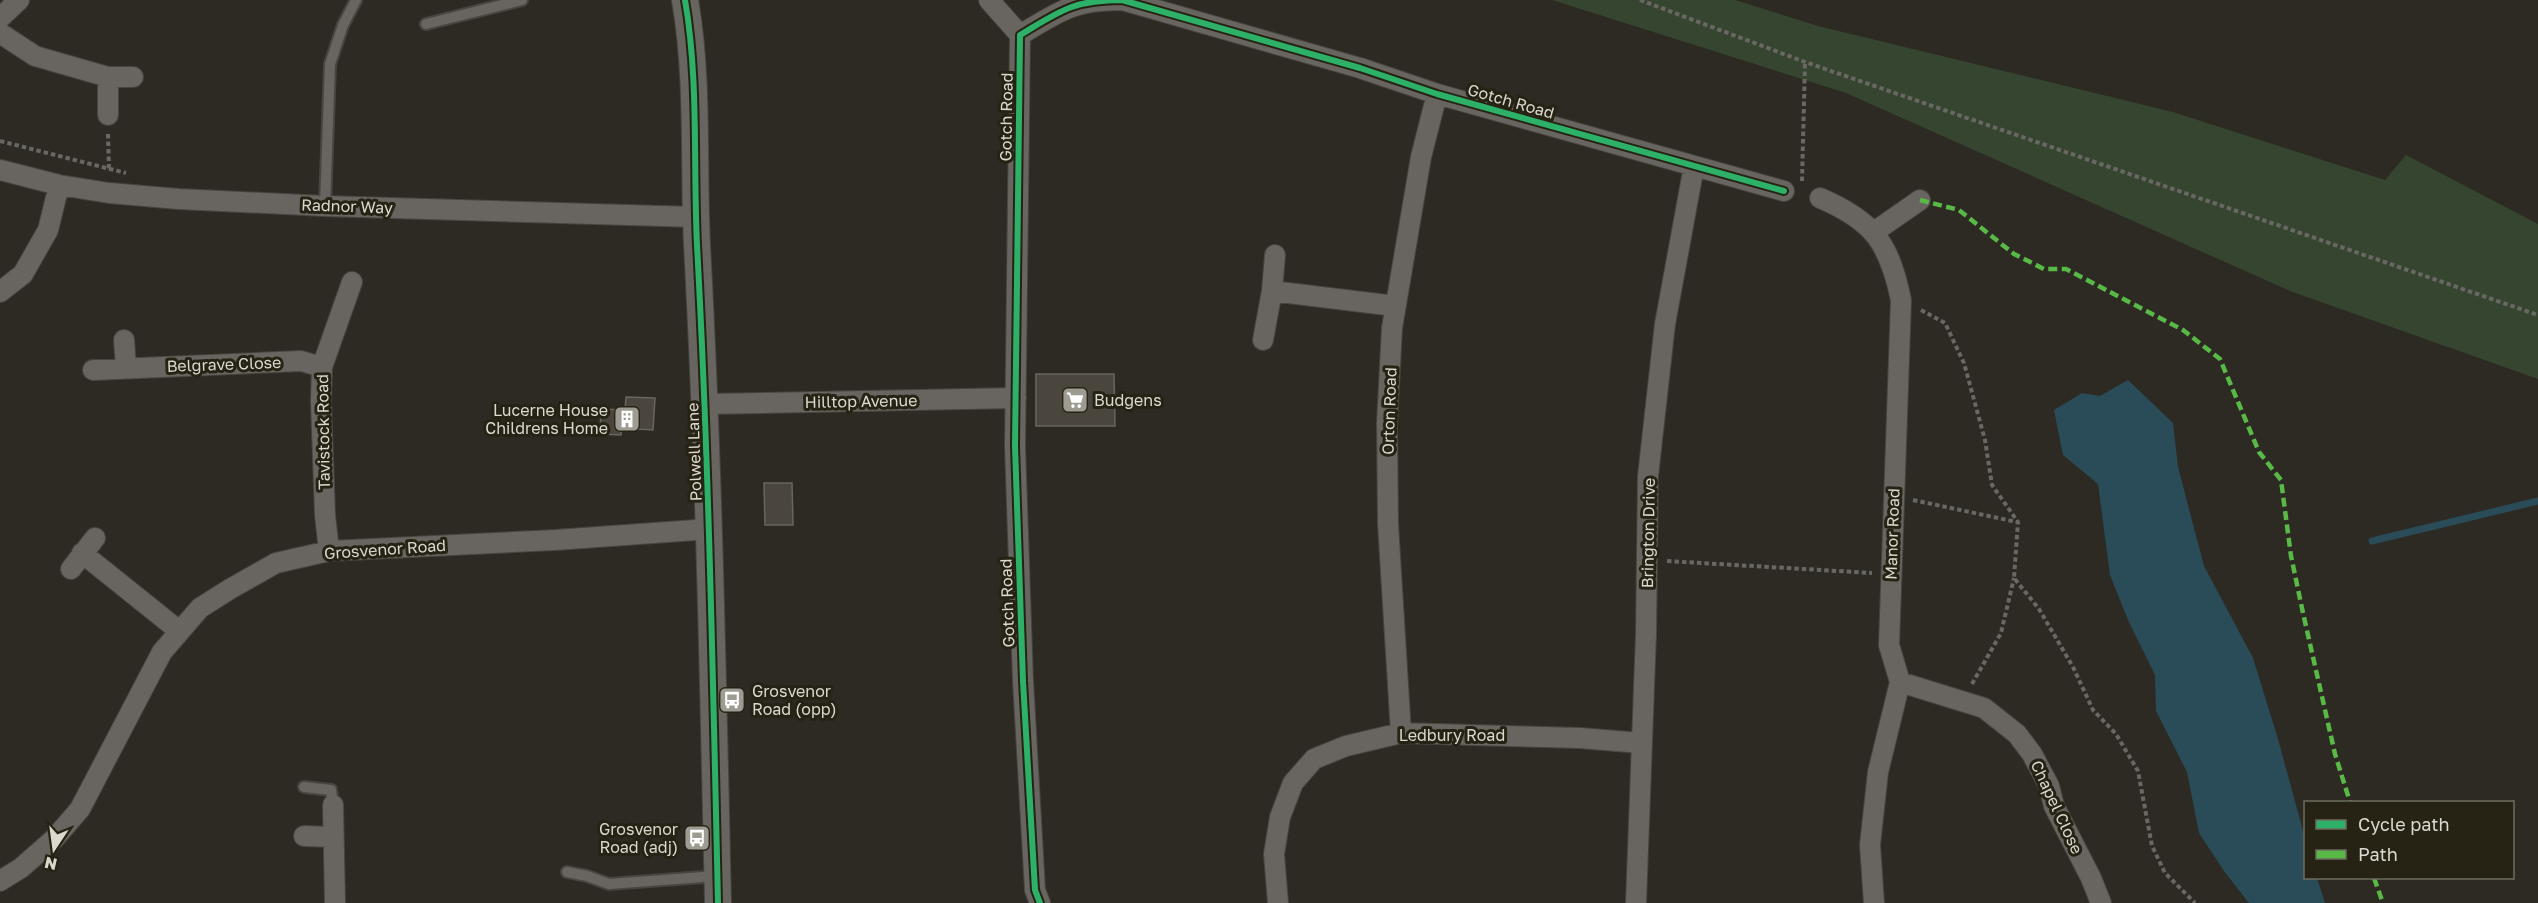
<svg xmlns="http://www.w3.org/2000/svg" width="2538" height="903" font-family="'Golos Text',sans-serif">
  <rect width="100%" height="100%" fill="#2c2a22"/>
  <path fill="#364530" d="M 1552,0 L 1735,0 L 1818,26 L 2173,112 L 2385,180 L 2406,155 L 2538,224 L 2538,379 L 2290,291 L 1846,93 Z"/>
  <path fill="#2a4c59" d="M 2128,380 L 2173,423 L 2178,467 L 2204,566 L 2253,658 L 2278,739 L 2305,838 L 2306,878 L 2317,878 L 2325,903 L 2249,903 L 2224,871 L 2199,833 L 2187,772 L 2156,711 L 2155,675 L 2128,620 L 2110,575 L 2098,484 L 2063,455 L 2054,410 L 2082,393 L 2100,396 Z"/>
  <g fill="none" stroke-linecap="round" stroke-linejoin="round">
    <path stroke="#2a4c59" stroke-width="7" d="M 2372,541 L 2538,501"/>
  </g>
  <path fill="#4a453d" stroke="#69655f" stroke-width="1.5" d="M 1036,374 L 1114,374 L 1115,426 L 1036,426 Z
    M 626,397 L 655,398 L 653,430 L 621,428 L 621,435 L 600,434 L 601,409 L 625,410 Z
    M 764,483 L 792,483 L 793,525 L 765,525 Z"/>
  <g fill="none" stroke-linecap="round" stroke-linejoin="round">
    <defs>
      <path id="service" d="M 426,24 L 522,0
        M 325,206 L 330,64 L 343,25 L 356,0
        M 304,787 L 331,790 L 333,805
        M 567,872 L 587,876 L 609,884 L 717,876"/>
      <path id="minor" d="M 989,0 L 1020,35
        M 0,18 L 19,0
        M 0,33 L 35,56 L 108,77 L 133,77
        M 108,77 L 108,115
        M 0,170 L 59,185 L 109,193 L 179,199 L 325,206 L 696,217
        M 1820,198 C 1874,221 1889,243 1901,300 L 1889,645 L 1900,682 L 1878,772 L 1870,845 L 1874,903
        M 1874,232 L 1920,200
        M 1275,255 L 1272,291 L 1395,306
        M 0,292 L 23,274 L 48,230 L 59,185
        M 124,340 L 126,367
        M 1263,340 L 1272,291
        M 93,370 L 301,361 L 322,367
        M 706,404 L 1016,398
        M 329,551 L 325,515 L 321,401 L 322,367 L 352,282
        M 82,553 L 178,630
        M 71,569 L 95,538
        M 1900,682 L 1984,708 L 2017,734 L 2032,754 L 2049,786 L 2054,806 L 2091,878 L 2101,903
        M 1401,733 L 1388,524 L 1387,423 L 1392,328 L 1421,157 L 1437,94
        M 333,805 L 335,903
        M 304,836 L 333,837
        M 0,881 L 21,868 L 54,839 L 80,809 L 162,652 L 200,608 L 230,589 L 276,563 L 329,551 L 555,540 L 710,529
        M 1040,903 L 1035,890 L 1023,681 L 1015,446 L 1020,35 C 1060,11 1073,0 1122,0 L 1360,68 L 1437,94 L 1784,191
        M 1278,903 L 1274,854 L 1280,817 L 1293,783 L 1314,759 L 1346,746 L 1401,733 L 1580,738 L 1641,743
        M 1636,903 L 1646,634 L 1648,476 L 1665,324 L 1694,166"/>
      <path id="tertiary" d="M 685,0 C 699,80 693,164 697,245 C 709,464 713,683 718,903"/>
    </defs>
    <use href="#service" stroke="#47453f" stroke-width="14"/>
    <use href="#minor" stroke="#47453f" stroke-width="22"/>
    <use href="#tertiary" stroke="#47453f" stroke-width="28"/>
    <path stroke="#696763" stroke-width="4" stroke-dasharray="4.5 3" stroke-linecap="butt" d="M 1640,0 L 1805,62 L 2538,315
      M 108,134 L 109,169
      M 0,141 L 126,173
      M 1802,181 L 1805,62
      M 1921,310 L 1945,323 L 1964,363 L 1985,440 L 1992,485 L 2018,522 L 2014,578 L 2039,609 L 2073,667 L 2093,710 L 2116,734 L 2138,771 L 2152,846 L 2165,873 L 2195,903
      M 1913,500 L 2017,522
      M 1667,561 L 1872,573
      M 1972,684 L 2001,633 L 2014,578"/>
    <use href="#service" stroke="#686560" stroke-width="10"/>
    <use href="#minor" stroke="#686560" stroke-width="20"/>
    <use href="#tertiary" stroke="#686560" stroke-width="26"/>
    <path stroke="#58b947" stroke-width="4.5" stroke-dasharray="9 4.5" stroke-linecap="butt" d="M 1920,200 L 1959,210 L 2014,254 L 2044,269 L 2066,269 L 2183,330 L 2220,359 L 2259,452 L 2281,480 L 2291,556 L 2303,613 L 2335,754 L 2350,802
      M 2374,878 L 2383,903"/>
    <defs>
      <path id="cycleway" d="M 685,0 C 699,80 693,164 697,245 C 709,464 713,683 718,903
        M 1040,903 L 1035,890 L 1023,681 L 1015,446 L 1020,35 C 1060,11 1073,0 1122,0 L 1360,68 L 1437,94 L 1784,191"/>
    </defs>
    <use href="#cycleway" stroke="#262314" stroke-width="10"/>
    <use href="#cycleway" stroke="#2db169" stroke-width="6"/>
  </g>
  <defs>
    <symbol id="supermarket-square" viewBox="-11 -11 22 22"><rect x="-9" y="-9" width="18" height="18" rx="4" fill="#9e9c92" stroke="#262314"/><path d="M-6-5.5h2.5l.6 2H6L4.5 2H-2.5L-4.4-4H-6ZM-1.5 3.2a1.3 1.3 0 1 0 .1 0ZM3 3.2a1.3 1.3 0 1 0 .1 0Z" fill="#fff"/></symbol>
    <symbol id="building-square" viewBox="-11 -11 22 22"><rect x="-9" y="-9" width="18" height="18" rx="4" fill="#9e9c92" stroke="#262314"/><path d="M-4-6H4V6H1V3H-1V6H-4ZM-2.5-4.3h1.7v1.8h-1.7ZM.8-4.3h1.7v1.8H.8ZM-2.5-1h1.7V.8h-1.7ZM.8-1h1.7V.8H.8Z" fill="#fff"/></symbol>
    <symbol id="bus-square" viewBox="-11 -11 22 22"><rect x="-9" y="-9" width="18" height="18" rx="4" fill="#9e9c92" stroke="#262314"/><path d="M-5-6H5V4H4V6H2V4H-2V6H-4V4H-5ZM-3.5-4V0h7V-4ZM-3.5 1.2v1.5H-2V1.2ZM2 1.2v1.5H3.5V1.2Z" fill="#fff"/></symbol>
  </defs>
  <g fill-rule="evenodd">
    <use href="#supermarket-square" x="1060" y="385" width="30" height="30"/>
    <use href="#building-square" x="612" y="404" width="30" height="30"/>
    <use href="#bus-square" x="717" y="685" width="30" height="30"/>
    <use href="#bus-square" x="682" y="823" width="30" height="30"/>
  </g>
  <g text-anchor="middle" stroke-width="6" stroke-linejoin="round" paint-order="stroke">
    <g font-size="16" fill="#dbd9cf" stroke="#262314">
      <text transform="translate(1511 101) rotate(16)" y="6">Gotch Road</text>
      <text transform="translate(1006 117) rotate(-89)" y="6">Gotch Road</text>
      <text transform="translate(347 206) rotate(2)" y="6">Radnor Way</text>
      <text transform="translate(224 364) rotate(-2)" y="6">Belgrave Close</text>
      <text transform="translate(861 401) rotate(-1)" y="6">Hilltop Avenue</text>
      <text transform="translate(1389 411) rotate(-88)" y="6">Orton Road</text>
      <text transform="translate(323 432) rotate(-91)" y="6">Tavistock Road</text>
      <text transform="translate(694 452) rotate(-92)" y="6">Polwell Lane</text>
      <text transform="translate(1648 533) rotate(-89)" y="6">Brington Drive</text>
      <text transform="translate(1892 534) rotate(-88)" y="6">Manor Road</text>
      <text transform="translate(385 549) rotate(-4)" y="6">Grosvenor Road</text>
      <text transform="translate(1007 603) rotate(-92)" y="6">Gotch Road</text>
      <text x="1452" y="741">Ledbury Road</text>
      <text transform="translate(2057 807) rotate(65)" y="6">Chapel Close</text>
    </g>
    <g font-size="16" fill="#dbd9cf" stroke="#262314" text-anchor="start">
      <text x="1094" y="406">Budgens</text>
      <text x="608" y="416" text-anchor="end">Lucerne House<tspan x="608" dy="18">Childrens Home</tspan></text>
      <text x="752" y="697">Grosvenor<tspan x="752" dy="18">Road (opp)</tspan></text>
      <text x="678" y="835" text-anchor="end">Grosvenor<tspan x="678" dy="18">Road (adj)</tspan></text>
    </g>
  </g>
  <rect x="2304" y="801" width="210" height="78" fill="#262314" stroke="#6e6c5f" stroke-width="1.5"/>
  <rect x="2316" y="820" width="30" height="9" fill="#2db169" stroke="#6e6c5f" stroke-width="1.5"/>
  <text x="2358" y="831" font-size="18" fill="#dbd9cf">Cycle path</text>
  <rect x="2316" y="850" width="30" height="9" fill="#58b947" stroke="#6e6c5f" stroke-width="1.5"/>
  <text x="2358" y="861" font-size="18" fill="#dbd9cf">Path</text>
  <g transform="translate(54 849) rotate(193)" stroke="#262314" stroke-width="4.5" paint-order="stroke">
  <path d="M0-4.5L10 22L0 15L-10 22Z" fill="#dbd9cf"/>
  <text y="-9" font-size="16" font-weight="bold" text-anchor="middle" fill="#dbd9cf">N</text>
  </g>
</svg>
